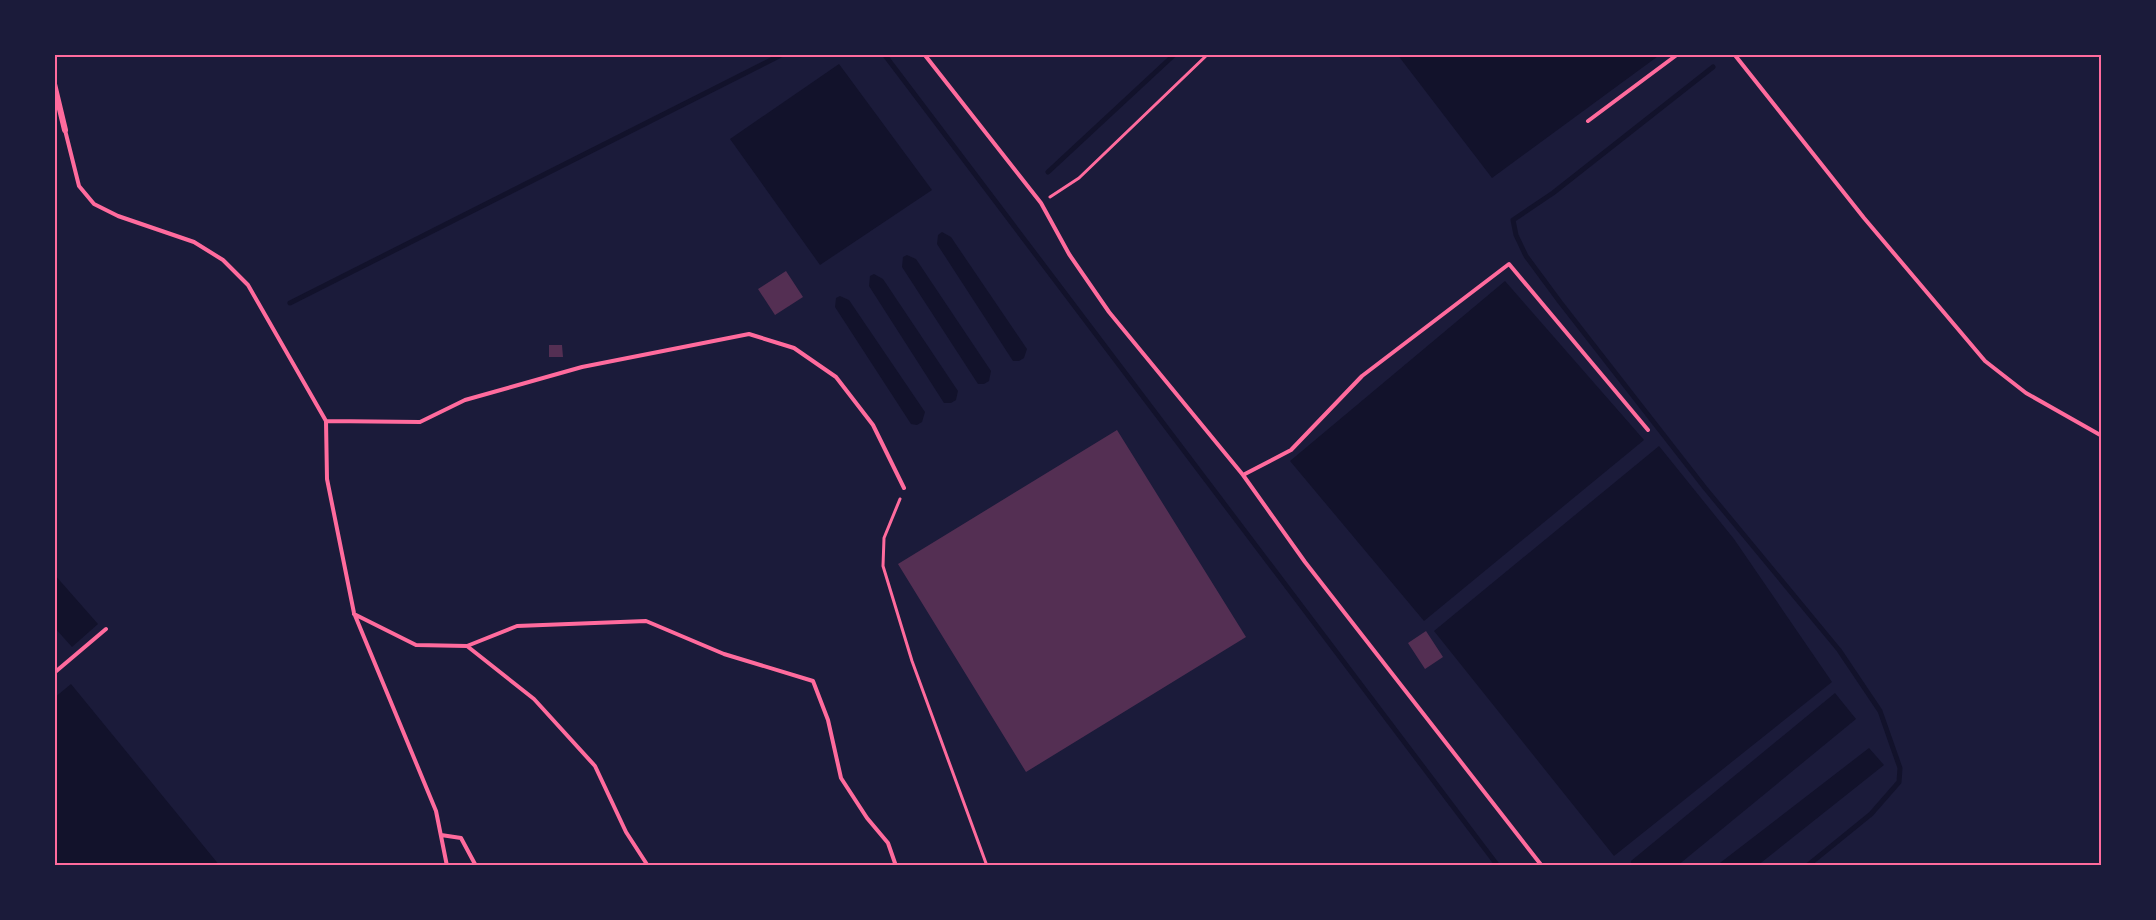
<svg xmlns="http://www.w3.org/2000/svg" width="2156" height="920" font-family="'Varela Round',sans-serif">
  <rect width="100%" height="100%" fill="#1b1b3a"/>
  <path fill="#12122b" d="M 1397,54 L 1661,54 L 1492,178 Z
    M 839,64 L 932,190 L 820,265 L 730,139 Z
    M 942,232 L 951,237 L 1027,349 L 1024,358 L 1019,361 L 1013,361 L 937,244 L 938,235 Z
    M 907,255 L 916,259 L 991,371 L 989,381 L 984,384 L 978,384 L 902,267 L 903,257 Z
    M 874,274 L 883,279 L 958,391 L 956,400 L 951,403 L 944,403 L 869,286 L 870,276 Z
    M 1505,281 L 1644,440 L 1424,621 L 1290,461 Z
    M 840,296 L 849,300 L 925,412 L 922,422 L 917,425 L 911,424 L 835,307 L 836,298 Z
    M 1659,446 L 1734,539 L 1832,682 L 1614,856 L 1434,631 Z
    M 54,574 L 98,624 L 72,647 L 54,627 Z
    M 71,684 L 220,866 L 54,866 L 54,698 Z
    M 1835,693 L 1856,719 L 1677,866 L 1631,866 L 1631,861 Z
    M 1869,748 L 1884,765 L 1757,866 L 1716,866 Z"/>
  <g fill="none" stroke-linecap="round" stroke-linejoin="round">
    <path stroke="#12122b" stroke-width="5" d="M 884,54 L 1498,866
      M 1713,67 L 1553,193 L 1513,220 L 1516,235 L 1526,256 L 1560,302 L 1705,488 L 1839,650 L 1880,711 L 1900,768 L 1899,782 L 1871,814 L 1807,866
      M 1048,172 L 1175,54
      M 290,303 L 783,54"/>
  </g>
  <path fill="#542f53" d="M 786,271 L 803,297 L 775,315 L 758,289 Z
    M 549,345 L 562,345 L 563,357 L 549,357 Z
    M 1117,430 L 1246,637 L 1026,772 L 898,564 Z
    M 1426,631 L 1443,657 L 1425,669 L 1408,643 Z"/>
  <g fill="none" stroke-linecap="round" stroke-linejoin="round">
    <path stroke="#ff6b9d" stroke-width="3" d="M 1050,197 L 1079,178 L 1208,54
      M 900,499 L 884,538 L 883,566 L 912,661 L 987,866
      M 1918,866 L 1930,866"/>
    <path stroke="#ff6b9d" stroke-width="4" d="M 924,54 L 1041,203 L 1069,254 L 1109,312 L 1243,475 L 1305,562 L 1542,866
      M 1734,54 L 1864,218 L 1985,361 L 2026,393 L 2102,436
      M 1588,121 L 1678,54
      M 65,130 L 79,186 L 94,204 L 118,216 L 194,242 L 223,260 L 248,285 L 326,421 L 327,479 L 354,613 L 436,811 L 447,866
      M 326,421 L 420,422 L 465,400 L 582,367 L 749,334 L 794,348 L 836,377 L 873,425 L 904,488
      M 1243,475 L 1291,450 L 1362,376 L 1509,264 L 1648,430
      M 354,614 L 416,645 L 467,646 L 517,626 L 646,621 L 724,654 L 813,681 L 828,720 L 841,778 L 867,818 L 888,843 L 896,866
      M 467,646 L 534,699 L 595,766 L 626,832 L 648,866
      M 54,673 L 106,629
      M 441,835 L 461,838 L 476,866"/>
    <path stroke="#ff6b9d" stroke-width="6" d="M 54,84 L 65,130"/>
  </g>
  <rect width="2156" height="920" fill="none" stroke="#1b1b3a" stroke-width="111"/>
  <rect x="56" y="56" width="2044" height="808" fill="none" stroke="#ff6b9d" stroke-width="2"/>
</svg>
